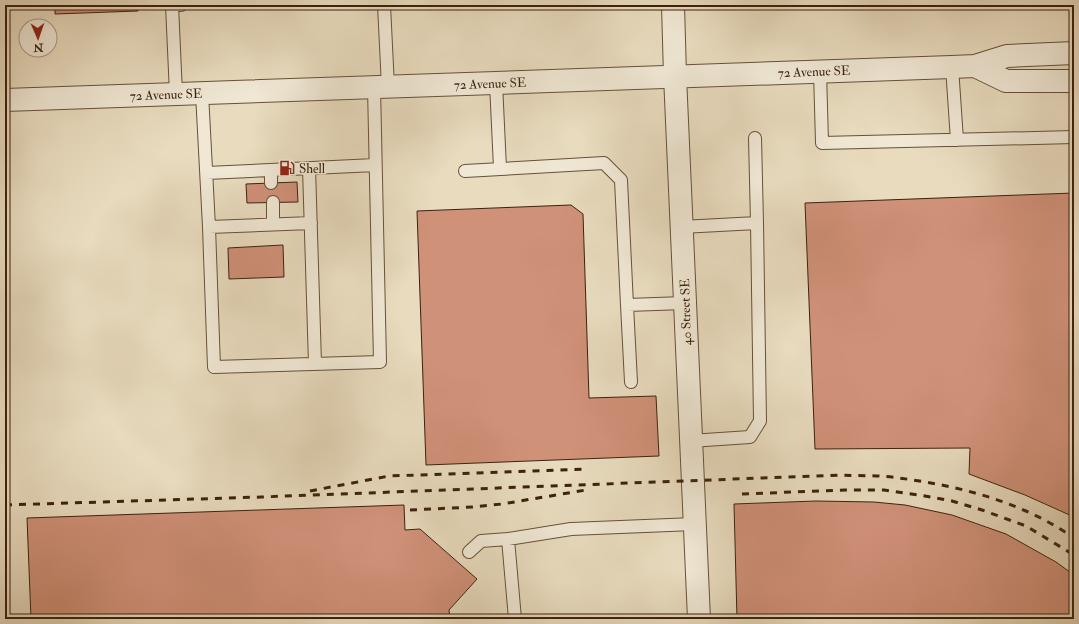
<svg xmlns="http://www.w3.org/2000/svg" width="1079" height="624" font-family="'IM FELL Double Pica',serif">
  <rect width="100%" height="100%" fill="#e8dbbe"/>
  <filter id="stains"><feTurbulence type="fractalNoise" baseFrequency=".005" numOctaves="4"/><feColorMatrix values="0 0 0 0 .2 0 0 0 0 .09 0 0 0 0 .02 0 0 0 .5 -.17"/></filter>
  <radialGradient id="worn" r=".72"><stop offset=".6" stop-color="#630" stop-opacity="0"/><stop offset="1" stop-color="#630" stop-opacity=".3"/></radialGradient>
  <path fill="#d09179" stroke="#3c210d" d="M 55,5 L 138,5 L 138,11 L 55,14 Z
    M 297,182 L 298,202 L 247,203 L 246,184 Z
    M 1074,193 L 1074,517 L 1025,495 L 969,474 L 970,448 L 815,449 L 805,203 Z
    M 571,205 L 583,214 L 589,398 L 656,396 L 659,456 L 426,465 L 417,211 Z
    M 283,245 L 284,277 L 229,279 L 228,248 Z
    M 816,501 L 874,502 L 905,505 L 952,515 L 1006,534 L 1056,562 L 1074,575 L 1074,619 L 737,619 L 734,504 Z
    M 404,505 L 405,530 L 420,529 L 477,579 L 449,610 L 450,619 L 31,619 L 27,518 Z"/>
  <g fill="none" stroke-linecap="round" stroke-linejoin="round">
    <defs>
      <path id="service" d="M 384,5 L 388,87
        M 952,67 L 957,140
        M 820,71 L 822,143 L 1074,137
        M 496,83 L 500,168
        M 202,93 L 209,227 L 214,367 L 380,362 L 374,87
        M 176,94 L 172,5 L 181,5
        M 755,138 L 757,223
        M 309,168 L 315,364
        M 271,170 L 271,183
        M 465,171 L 604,163 L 621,180 L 627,305
        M 207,173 L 375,165
        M 273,202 L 273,224
        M 209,227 L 311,223
        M 681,227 L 757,223 L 760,421 L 750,437 L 690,441
        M 631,382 L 627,305 L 685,303
        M 508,539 L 571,529 L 694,524
        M 469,552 L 481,541 L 508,539 L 515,619"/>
      <path id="minor" d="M 673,5 L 675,76 L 699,619"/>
      <path id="tertiary" d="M 975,66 L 1006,81 L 1074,81
        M 5,100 L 952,67 L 975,66 L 1007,56 L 1074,53"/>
    </defs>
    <use href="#service" stroke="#675039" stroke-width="14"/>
    <use href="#minor" stroke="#675039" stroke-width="24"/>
    <use href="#tertiary" stroke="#675039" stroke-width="24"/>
    <use href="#service" stroke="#f0e8d5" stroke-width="12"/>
    <use href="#minor" stroke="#f0e8d5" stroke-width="22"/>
    <use href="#tertiary" stroke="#f0e8d5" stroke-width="22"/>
    <path stroke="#3c210d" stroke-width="3" stroke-dasharray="7 7" stroke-linecap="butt" d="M 310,491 L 389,476 L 586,469
      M 742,494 L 845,490 L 884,490 L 919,495 L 952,501 L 982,510 L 1026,526 L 1074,555
      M 5,505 L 261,497 L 841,475 C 860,476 880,475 899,478 C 960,486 1023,502 1074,538
      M 410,510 L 473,507 L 502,504 L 586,490"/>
  </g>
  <defs>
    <symbol id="fuel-bare" viewBox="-9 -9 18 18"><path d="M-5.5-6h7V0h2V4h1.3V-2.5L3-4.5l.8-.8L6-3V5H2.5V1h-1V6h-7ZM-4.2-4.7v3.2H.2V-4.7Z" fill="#8f2418" stroke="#f0e8d5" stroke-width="2.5" paint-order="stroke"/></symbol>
  </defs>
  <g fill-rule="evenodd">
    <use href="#fuel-bare" x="276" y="157" width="22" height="22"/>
  </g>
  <g text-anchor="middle" stroke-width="3" stroke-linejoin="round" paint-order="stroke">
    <g font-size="13" fill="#3c210d" stroke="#f0e8d5">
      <text transform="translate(814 71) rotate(-2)" y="5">72 Avenue SE</text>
      <text transform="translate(490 83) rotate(-2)" y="5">72 Avenue SE</text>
      <text transform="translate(166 94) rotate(-2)" y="5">72 Avenue SE</text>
      <text transform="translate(685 312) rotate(-92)" y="5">40 Street SE</text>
    </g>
    <g font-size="13" fill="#3c210d" stroke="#f0e8d5" text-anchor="start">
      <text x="299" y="173">Shell</text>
    </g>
  </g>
  <rect width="1079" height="624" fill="none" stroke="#e8dbbe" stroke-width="20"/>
  <rect x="6" y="6" width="1067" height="612" fill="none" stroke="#3c210d" stroke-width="2"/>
  <rect x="10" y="10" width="1059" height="604" fill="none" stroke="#3c210d"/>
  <g transform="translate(38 38) rotate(178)"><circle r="19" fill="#f0e8d5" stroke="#a89885"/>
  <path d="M0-3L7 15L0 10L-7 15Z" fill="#8f2418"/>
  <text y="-6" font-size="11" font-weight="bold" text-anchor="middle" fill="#3c210d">N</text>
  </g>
  <rect width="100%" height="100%" filter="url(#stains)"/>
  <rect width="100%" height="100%" fill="url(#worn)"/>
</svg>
